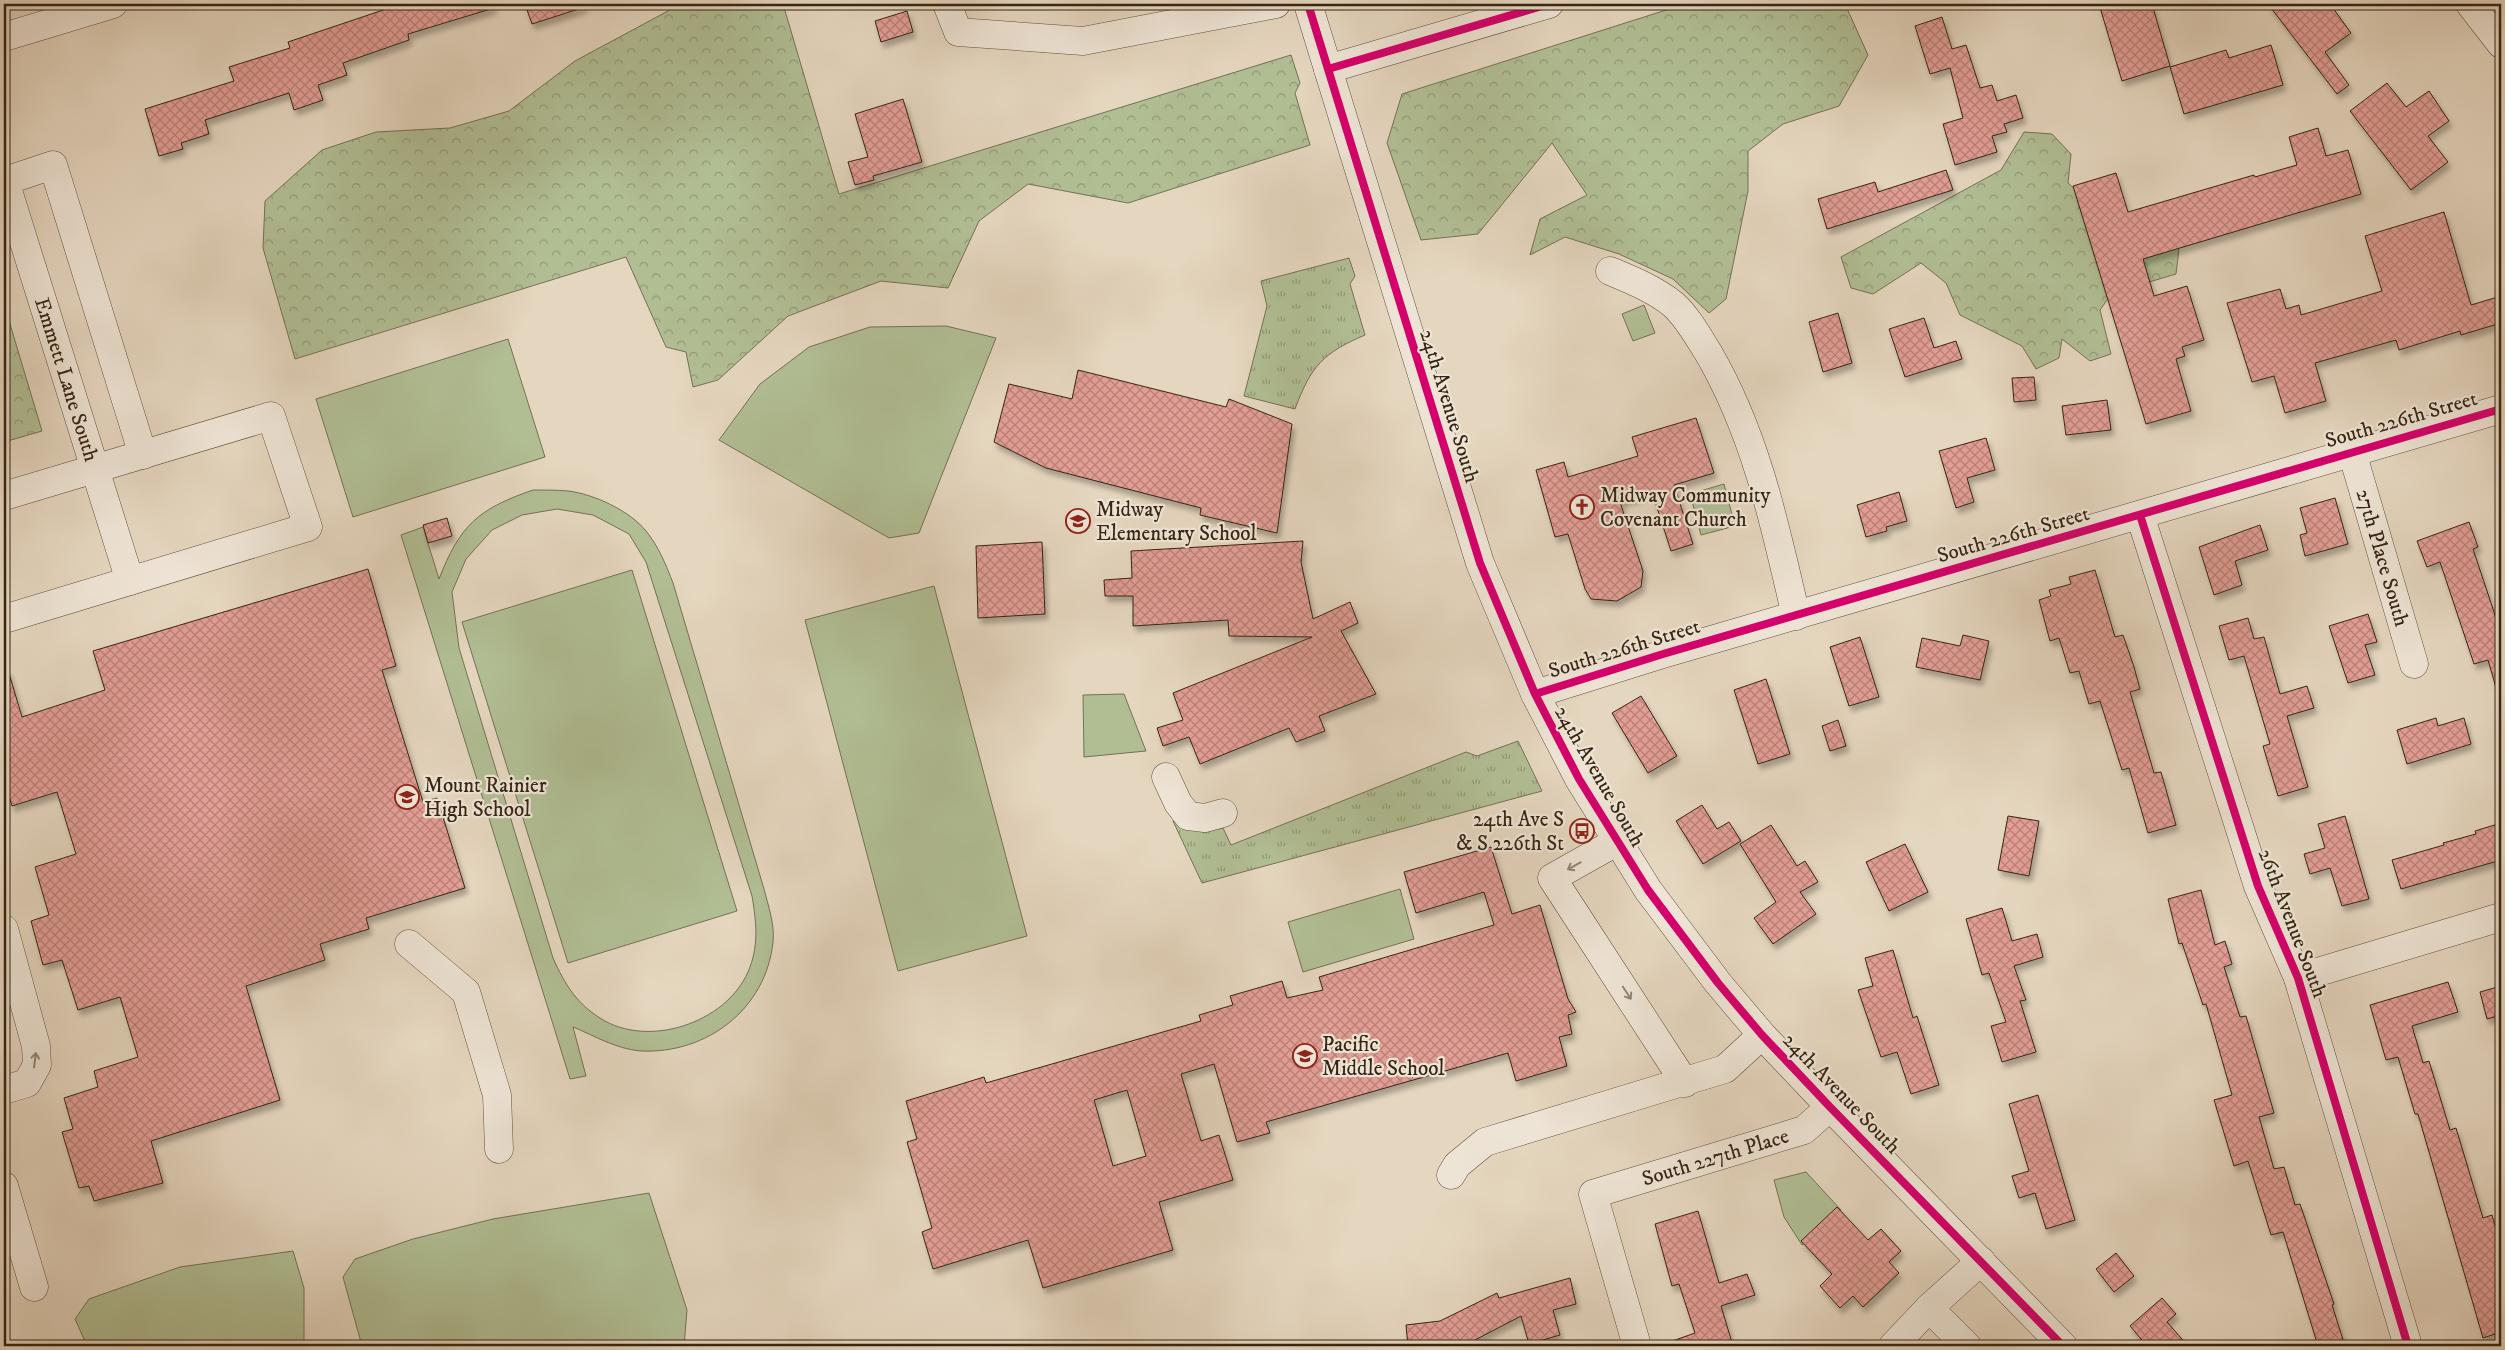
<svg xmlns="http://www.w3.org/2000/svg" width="2505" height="1350" font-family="'IM FELL DW Pica',serif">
  <defs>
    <pattern id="grass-tufts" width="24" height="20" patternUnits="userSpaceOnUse" patternTransform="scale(1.25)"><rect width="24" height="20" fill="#b1be94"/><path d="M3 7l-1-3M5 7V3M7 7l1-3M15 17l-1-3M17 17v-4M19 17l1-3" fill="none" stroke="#919a78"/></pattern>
    <pattern id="forest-crowns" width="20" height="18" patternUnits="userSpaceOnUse" patternTransform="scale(1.25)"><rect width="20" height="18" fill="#b1be94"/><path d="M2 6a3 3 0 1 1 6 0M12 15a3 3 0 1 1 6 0" fill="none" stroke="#919a78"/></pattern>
    <pattern id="building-cross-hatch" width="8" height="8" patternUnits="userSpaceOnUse" patternTransform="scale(1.25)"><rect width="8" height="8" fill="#e29d95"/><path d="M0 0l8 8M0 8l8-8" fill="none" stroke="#b88078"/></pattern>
    <filter id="shadow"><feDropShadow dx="3" dy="5.5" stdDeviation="2.5" flood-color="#0004"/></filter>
  </defs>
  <rect width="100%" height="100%" fill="#e5d6bf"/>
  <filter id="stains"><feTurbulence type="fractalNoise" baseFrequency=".004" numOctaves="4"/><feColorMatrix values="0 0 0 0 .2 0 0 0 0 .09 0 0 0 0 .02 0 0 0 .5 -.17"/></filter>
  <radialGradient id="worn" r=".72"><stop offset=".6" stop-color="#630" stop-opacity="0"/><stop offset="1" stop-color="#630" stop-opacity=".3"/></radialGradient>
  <path fill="url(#grass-tufts)" stroke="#747254" d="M 1349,258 L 1355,276 L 1350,284 L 1365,335 C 1323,353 1311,366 1295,409 L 1244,396 L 1267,306 L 1261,281 Z
    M 1518,741 L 1542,791 L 1202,883 L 1173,821 C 1191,831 1203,833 1223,828 L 1231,845 L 1466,752 L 1477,756 Z"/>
  <path fill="url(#forest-crowns)" stroke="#747254" d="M 668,4 L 783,4 L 839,194 L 1291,55 L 1300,83 L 1295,93 L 1310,145 L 1128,203 L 1028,184 L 979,221 L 948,288 L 881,281 L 788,316 L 718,380 L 693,387 L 686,352 L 666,347 L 626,257 L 295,359 L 263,248 L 265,201 L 322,150 L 376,132 L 450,128 L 509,111 L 575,61 L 668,11 Z
    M 1685,4 L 1845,4 L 1868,55 L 1839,106 L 1783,124 L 1748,151 L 1748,191 L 1726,299 L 1709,313 L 1673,279 L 1619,254 L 1565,237 L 1530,255 L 1540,219 L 1587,195 L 1552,143 L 1478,234 L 1421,240 L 1387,143 L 1402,94 Z
    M 2024,132 L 2052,134 L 2071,154 L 2068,183 C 2102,214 2134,235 2179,249 L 2176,274 L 2112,293 L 2100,310 L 2111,354 L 2090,361 L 2062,339 L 2059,358 L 2036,369 L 2022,346 L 1960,315 L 1946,283 L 1921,263 L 1873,294 L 1851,288 L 1841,257 L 2001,170 Z
    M 4,304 L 42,431 L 4,442 Z"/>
  <path fill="#b1be94" stroke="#747254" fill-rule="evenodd" d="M 1644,305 L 1655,333 L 1633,341 L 1622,314 Z
    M 946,326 L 996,338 L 919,533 L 889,538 L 719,440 L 760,384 L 809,347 L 870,327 Z
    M 508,339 L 545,457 L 353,517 L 316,399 Z
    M 1724,484 L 1735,526 L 1701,535 L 1690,494 Z
    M 533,490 C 545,490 557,490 568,491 C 594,494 630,511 646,531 C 659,547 666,565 673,583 L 764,889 C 768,905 775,925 773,942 C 766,1009 707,1054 641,1051 C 616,1049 595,1036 573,1027 L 586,1076 L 570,1079 L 401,535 L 423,527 L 439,579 C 460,525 478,509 533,490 ZM 557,509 L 593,515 L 629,534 L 646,562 L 752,896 C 756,920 759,943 750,967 C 731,1020 654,1048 605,1021 C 578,1006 565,985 553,958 L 459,648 L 452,592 L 466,559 L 492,530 L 522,515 Z
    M 632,570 L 737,911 L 568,963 L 462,622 Z
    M 934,586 L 1027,936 L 898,971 L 805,620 Z
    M 1124,694 L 1146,751 L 1084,757 L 1083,695 Z
    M 1400,889 L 1414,939 L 1303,972 L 1288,922 Z
    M 1806,1172 L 1841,1210 L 1802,1245 L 1784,1217 L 1774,1180 Z
    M 649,1193 L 687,1310 L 684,1346 L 362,1346 L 343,1277 L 355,1259 L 413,1239 L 493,1219 Z
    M 293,1251 L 304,1288 L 304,1346 L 87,1346 L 75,1319 L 89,1299 L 180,1267 Z"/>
  <path fill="url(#building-cross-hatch)" stroke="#362514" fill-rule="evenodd" filter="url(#shadow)" d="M 401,4 L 493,4 L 494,8 L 408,34 L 409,40 L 343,63 L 347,75 L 318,85 L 323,100 L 294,110 L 289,93 L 205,120 L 209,134 L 181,143 L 183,149 L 159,156 L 145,109 L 234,81 L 229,67 L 290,48 L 288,42 Z
    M 525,4 L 584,4 L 585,7 L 532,24 Z
    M 2099,4 L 2152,4 L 2170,66 L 2122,81 Z
    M 2268,4 L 2330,4 L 2351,33 L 2325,52 L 2349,85 L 2337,94 Z
    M 907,11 L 913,32 L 881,42 L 875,21 Z
    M 1942,17 L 1952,49 L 1966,45 L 1980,88 L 1992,85 L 1997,101 L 2016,95 L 2023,118 L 2004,124 L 2007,132 L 1992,136 L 1997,152 L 1955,165 L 1943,124 L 1963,118 L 1950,68 L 1930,74 L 1915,26 Z
    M 2271,45 L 2283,85 L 2184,114 L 2170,67 L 2226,50 L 2229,58 Z
    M 2387,83 L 2406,107 L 2429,91 L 2449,121 L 2428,136 L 2448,162 L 2411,190 L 2350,111 Z
    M 903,99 L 922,162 L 873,176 L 874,180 L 855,185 L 848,162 L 868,157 L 855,114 Z
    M 2318,128 L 2326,156 L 2348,150 L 2361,194 L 2143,259 L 2154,296 L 2187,286 L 2204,340 L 2182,347 L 2185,356 L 2176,359 L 2191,411 L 2146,424 L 2073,186 L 2116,173 L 2128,212 L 2254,175 L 2255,177 L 2297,165 L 2289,137 Z
    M 1946,170 L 1953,190 L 1827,229 L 1818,199 L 1875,182 L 1878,192 Z
    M 2444,212 L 2471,305 L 2501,296 L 2501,323 L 2461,335 L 2460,331 L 2399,350 L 2396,340 L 2315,363 L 2326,401 L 2285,413 L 2274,376 L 2252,382 L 2227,303 L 2280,289 L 2286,309 L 2299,305 L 2301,315 L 2382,291 L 2365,236 Z
    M 1838,313 L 1852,363 L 1823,372 L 1809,322 Z
    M 1924,318 L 1934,348 L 1956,341 L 1962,359 L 1905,377 L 1889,329 Z
    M 1078,370 L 1226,407 L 1229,399 L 1292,424 L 1277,533 L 1200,515 L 1201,508 L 1046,468 L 994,442 L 1009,384 L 1072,399 Z
    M 2034,377 L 2036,400 L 2014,402 L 2012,378 Z
    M 2107,400 L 2111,430 L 2066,435 L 2062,406 Z
    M 1696,418 L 1714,473 L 1674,485 L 1693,544 L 1671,551 L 1652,492 L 1620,502 L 1643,571 L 1641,587 L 1617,601 L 1591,599 L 1585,589 L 1568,534 L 1555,537 L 1536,470 L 1564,462 L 1568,477 L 1638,456 L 1632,437 Z
    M 1986,438 L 1995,470 L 1967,478 L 1974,502 L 1956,508 L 1939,451 Z
    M 1899,492 L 1907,521 L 1886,527 L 1887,531 L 1866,537 L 1857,505 Z
    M 2335,498 L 2348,544 L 2305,556 L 2300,535 L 2307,533 L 2300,508 Z
    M 447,518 L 452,536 L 428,543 L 423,525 Z
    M 2469,522 L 2478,547 L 2473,549 L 2501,633 L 2501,690 L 2497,691 L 2488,660 L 2474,664 L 2440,562 L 2427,567 L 2417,541 Z
    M 2260,525 L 2268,550 L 2235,561 L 2242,585 L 2214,595 L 2199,547 Z
    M 1303,541 L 1301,562 L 1313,619 L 1350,602 L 1358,623 L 1341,631 L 1376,694 L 1319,716 L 1325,731 L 1296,742 L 1289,728 L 1200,764 L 1189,737 L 1163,746 L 1157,728 L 1183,720 L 1173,693 L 1312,637 L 1229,636 L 1228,620 L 1133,626 L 1133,596 L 1105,596 L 1104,580 L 1132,578 L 1131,551 Z
    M 1042,542 L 1045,614 L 978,618 L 976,546 Z
    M 368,569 L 396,666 L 382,670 L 423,802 L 437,798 L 465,888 L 366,918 L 369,929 L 320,944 L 325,960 L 246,986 L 280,1100 L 151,1141 L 163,1183 L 94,1201 L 89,1186 L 79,1188 L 62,1132 L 73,1129 L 64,1098 L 98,1087 L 94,1071 L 138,1057 L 120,997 L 78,1010 L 62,960 L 43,965 L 31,921 L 49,915 L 35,867 L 76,854 L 57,792 L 12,806 L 4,779 L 4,671 L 8,670 L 22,717 L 105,690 L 93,651 Z
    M 2095,570 L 2115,637 L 2123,635 L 2134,667 L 2140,689 L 2130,692 L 2154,773 L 2161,772 L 2176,825 L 2148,833 L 2129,768 L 2122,770 L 2100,701 L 2089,704 L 2079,671 L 2070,673 L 2059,638 L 2050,641 L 2039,600 L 2051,596 L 2049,590 L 2071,584 L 2069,577 Z
    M 2368,614 L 2377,642 L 2365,645 L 2375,675 L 2348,683 L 2329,626 Z
    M 2248,618 L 2254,639 L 2264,637 L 2280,694 L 2307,686 L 2314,708 L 2287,716 L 2308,787 L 2278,796 L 2263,746 L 2270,744 L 2244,656 L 2229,660 L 2219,626 Z
    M 1963,635 L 1989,641 L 1980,680 L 1916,667 L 1922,638 L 1960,646 Z
    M 1860,637 L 1879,697 L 1849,706 L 1830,647 Z
    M 1766,679 L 1790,754 L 1758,764 L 1734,690 Z
    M 1641,696 L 1677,756 L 1648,773 L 1612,713 Z
    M 2436,718 L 2438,726 L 2464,718 L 2471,744 L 2407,764 L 2397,730 Z
    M 1838,720 L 1846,746 L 1830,751 L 1822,726 Z
    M 1702,805 L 1717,829 L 1729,822 L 1741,841 L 1703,864 L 1676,821 Z
    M 2008,816 L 2039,821 L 2029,876 L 1998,870 Z
    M 2345,816 L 2369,899 L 2342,906 L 2330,868 L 2310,874 L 2304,854 L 2325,848 L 2318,824 Z
    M 2501,823 L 2501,860 L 2401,889 L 2392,860 L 2444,845 L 2443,843 L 2476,834 L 2475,831 Z
    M 1771,825 L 1797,866 L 1805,861 L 1818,882 L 1800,892 L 1816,914 L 1773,944 L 1754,918 L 1776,902 L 1740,844 Z
    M 1905,844 L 1928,892 L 1889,911 L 1866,862 Z
    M 1491,847 L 1512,914 L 1540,905 L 1568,999 L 1576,1012 L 1568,1015 L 1572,1034 L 1559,1037 L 1567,1066 L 1516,1081 L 1508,1053 L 1266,1122 L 1270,1133 L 1237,1142 L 1214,1064 L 1181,1074 L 1201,1141 L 1219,1135 L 1233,1180 L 1159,1202 L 1173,1250 L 1043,1288 L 1028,1240 L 933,1269 L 922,1232 L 932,1228 L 907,1142 L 917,1139 L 906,1101 L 984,1077 L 986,1083 L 1201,1021 L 1199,1015 L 1233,1005 L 1230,996 L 1282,981 L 1287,998 L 1323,990 L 1319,977 L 1494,925 L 1484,892 L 1416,913 L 1404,872 ZM 1127,1090 L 1146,1156 L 1113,1166 L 1094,1100 Z
    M 2201,890 L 2215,945 L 2225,941 L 2232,964 L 2224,967 L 2240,1017 L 2246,1016 L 2274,1113 L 2259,1117 L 2274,1169 L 2284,1167 L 2295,1205 L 2300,1204 L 2334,1304 L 2332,1305 L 2345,1346 L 2318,1346 L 2283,1232 L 2271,1235 L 2248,1161 L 2234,1166 L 2214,1100 L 2232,1095 L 2206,1004 L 2203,1005 L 2182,943 L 2179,944 L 2168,899 Z
    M 2002,908 L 2012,941 L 2037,934 L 2043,957 L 2014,966 L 2026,1000 L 2020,1001 L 2036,1052 L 2002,1062 L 1991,1026 L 2006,1022 L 1989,973 L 1982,975 L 1966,919 Z
    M 1893,950 L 1913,1018 L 1917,1016 L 1939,1085 L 1911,1094 L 1897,1052 L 1881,1057 L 1858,990 L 1873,986 L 1865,958 Z
    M 2448,982 L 2458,1012 L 2412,1026 L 2423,1063 L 2429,1061 L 2450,1130 L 2456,1128 L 2483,1218 L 2492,1215 L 2501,1247 L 2501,1259 L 2495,1261 L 2501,1283 L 2501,1332 L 2483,1338 L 2418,1114 L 2415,1114 L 2398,1057 L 2386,1060 L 2370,1005 Z
    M 2501,986 L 2501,1015 L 2487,1019 L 2480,992 Z
    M 2038,1095 L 2075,1220 L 2046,1229 L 2035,1193 L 2019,1198 L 2012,1176 L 2029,1171 L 2009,1104 Z
    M 1837,1207 L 1868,1240 L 1881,1229 L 1901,1251 L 1889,1262 L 1899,1273 L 1863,1307 L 1853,1296 L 1840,1308 L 1820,1286 L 1832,1274 L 1801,1241 Z
    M 1698,1211 L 1719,1283 L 1747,1274 L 1755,1295 L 1721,1306 L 1733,1346 L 1664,1346 L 1664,1344 L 1695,1333 L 1679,1284 L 1672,1286 L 1655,1224 Z
    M 2116,1253 L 2134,1276 L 2114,1292 L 2096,1269 Z
    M 1570,1278 L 1576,1304 L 1553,1310 L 1560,1335 L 1529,1344 L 1521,1316 L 1475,1340 L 1479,1346 L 1408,1346 L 1406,1325 L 1440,1321 L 1497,1293 L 1499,1298 Z
    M 2162,1298 L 2176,1314 L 2167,1322 L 2188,1346 L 2147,1346 L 2130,1326 Z"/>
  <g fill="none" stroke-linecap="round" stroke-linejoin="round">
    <defs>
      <g id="minor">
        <path d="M 947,4 L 958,32 L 1083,41 L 1276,4"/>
        <path d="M 1308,4 L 1480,563 L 1535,694 L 1579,779 L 1648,890 L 1718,983 L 1762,1035 L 1830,1107 L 2063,1346"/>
        <path d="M 2470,4 L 2501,44"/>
        <path d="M 4,37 L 113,4"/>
        <path d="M 1328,69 L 1549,4"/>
        <path id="s1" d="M 4,178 L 130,581"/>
        <path d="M 5,181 L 53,165 L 143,455"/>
        <path d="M 1610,271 C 1632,280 1656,290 1674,305 C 1688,318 1699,338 1709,354 C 1756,435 1775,525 1796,616"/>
        <path id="s2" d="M 2352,452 L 2414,664"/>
        <path d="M 4,496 L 271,416 L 308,527 L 4,619"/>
        <path d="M 2140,515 L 2258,886 L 2298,978 L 2408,1346"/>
        <path d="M 1535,694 L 1663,654 L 2501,409"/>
        <path d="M 1166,777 L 1178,803 L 1188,816 L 1205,818 L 1223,813"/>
        <path d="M 1616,842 L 1552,878 L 1685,1083"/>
        <path d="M 4,929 L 36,1046 L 37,1065 L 27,1083 L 4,1090"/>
        <path d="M 409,944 L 466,992 L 497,1095 L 499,1149"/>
        <path d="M 2298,978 L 2501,917"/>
        <path d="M 1451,1175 L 1457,1165 L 1485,1142 L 1725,1069 L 1762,1035"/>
        <path d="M 4,1186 L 34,1287"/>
        <path d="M 1929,1308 L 1967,1346"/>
        <path id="s3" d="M 1637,1346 L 1593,1194 L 1804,1130 L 1830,1107"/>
        <path d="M 1893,1346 L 1929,1308 L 1981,1261"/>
      </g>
    </defs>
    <use href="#minor" stroke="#62513f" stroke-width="29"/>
    <use href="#minor" stroke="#eee4d5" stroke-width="28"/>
    <defs>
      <path id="cycleway" d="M 1308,4 L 1480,563 L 1535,694 L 1579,779 L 1648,890 L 1718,983 L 1762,1035 L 1830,1107 L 2063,1346
        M 1328,69 L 1549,4
        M 2140,515 L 2258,886 L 2298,978 L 2408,1346
        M 1535,694 L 1663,654 L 2501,409"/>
    </defs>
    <use href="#cycleway" stroke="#eee4d5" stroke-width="11"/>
    <use href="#cycleway" stroke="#d6006c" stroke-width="8"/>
  </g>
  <defs><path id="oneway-shaft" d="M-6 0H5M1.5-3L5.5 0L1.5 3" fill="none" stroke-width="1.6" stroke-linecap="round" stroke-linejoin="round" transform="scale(1.25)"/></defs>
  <g stroke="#928474">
    <use href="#oneway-shaft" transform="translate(1574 866) rotate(151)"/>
    <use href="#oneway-shaft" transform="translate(1627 993) rotate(57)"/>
    <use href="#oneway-shaft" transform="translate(35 1060) rotate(-83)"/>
  </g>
  <defs>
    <symbol id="church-ring" viewBox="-11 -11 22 22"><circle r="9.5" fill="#eee4d5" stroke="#8f2418" stroke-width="1.5"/><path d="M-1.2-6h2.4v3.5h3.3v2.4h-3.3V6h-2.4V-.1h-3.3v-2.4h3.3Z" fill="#8f2418"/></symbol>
    <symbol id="school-ring" viewBox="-11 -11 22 22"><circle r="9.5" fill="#eee4d5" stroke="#8f2418" stroke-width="1.5"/><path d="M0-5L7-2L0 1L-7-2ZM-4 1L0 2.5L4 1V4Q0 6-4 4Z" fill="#8f2418"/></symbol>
    <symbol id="bus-ring" viewBox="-11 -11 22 22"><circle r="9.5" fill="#eee4d5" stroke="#8f2418" stroke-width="1.5"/><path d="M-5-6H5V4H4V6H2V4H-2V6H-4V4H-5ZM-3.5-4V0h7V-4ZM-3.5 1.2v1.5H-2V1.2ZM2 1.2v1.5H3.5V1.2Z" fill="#8f2418"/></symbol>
  </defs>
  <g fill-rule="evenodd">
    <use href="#church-ring" x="1568" y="493" width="28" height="28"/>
    <use href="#school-ring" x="1064" y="507" width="28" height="28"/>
    <use href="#school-ring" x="393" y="783" width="28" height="28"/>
    <use href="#bus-ring" x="1568" y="817" width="28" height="28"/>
    <use href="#school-ring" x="1291" y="1042" width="28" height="28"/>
  </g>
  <g text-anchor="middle" stroke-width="4.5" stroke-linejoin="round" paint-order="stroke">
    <g font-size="21" fill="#362514" stroke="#eee4d5">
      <text dy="7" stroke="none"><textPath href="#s1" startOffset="211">Emmett Lane South</textPath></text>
      <text transform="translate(1450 406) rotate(73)" y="7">24th Avenue South</text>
      <text transform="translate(2401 419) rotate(-16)" y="7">South 226th Street</text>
      <text transform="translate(2013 534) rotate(-16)" y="7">South 226th Street</text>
      <text dy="7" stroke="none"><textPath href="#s2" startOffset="110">27th Place South</textPath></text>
      <text transform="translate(1624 648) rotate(-17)" y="7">South 226th Street</text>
      <text transform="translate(1600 776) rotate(60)" y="7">24th Avenue South</text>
      <text transform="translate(2293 923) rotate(69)" y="7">26th Avenue South</text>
      <text transform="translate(1842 1093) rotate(46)" y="7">24th Avenue South</text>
      <text dy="7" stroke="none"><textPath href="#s3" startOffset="286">South 227th Place</textPath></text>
    </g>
    <g font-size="21" fill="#362514" stroke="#eee4d5" text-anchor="start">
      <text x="1600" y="502">Midway Community<tspan x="1600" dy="24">Covenant Church</tspan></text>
      <text x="1096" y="516">Midway<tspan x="1096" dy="24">Elementary School</tspan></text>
      <text x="424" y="792">Mount Rainier<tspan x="424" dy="24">High School</tspan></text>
      <text x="1564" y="826" text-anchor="end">24th Ave S<tspan x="1564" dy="24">&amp; S 226th St</tspan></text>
      <text x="1322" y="1051">Pacific<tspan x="1322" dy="24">Middle School</tspan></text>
    </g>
  </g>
  <rect width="2505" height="1350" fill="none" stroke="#e5d6bf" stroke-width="20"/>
  <rect x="5" y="5" width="2495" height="1340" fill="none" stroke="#362514" stroke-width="2.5"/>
  <rect x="10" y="10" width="2485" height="1330" fill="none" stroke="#362514"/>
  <rect width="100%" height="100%" filter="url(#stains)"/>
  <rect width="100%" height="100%" fill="url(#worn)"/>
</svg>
